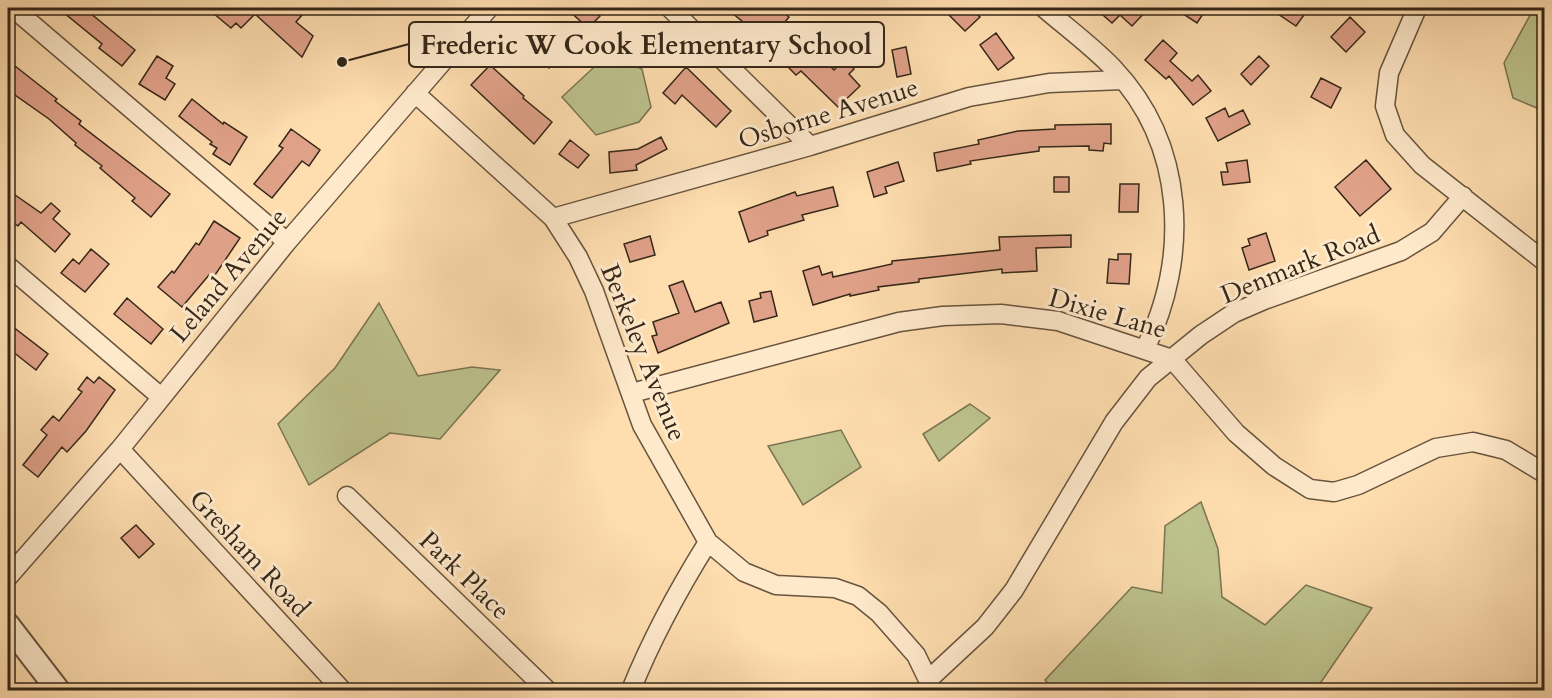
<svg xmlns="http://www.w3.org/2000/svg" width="1552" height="698" font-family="Cardo,serif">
  <rect width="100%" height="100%" fill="#feddaf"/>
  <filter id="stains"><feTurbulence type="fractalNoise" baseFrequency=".00333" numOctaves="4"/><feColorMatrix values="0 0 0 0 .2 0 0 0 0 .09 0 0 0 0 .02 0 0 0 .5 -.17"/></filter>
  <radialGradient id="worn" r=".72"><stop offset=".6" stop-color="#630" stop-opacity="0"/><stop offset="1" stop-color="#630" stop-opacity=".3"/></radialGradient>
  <path fill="#bdc28d" stroke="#797452" stroke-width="1.5" d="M 1534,8 L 1544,8 L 1544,111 L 1513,98 L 1504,63 Z
    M 607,55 L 642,69 L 651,107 L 639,122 L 596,135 L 562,97 Z
    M 379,303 L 418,376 L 472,367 L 500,370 L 440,439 L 390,433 L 309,485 L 278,424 L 335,368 Z
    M 970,404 L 990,418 L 939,461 L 923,434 Z
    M 841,430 L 861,467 L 803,505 L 768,446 Z
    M 1201,502 L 1218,549 L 1222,597 L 1265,625 L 1306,585 L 1372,608 L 1317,688 L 1291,690 L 1054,690 L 1045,680 L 1132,587 L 1162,593 L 1165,526 Z"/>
  <path fill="#e0a189" stroke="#352718" stroke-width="1.5" d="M 58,8 L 84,8 L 135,50 L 122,66 L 99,48 L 102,44 Z
    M 207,8 L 308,8 L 296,22 L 313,36 L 302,57 L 255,14 L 241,28 L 236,23 L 231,28 Z
    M 566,8 L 591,8 L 600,16 L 588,28 Z
    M 726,8 L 778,8 L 789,17 L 766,45 L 751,33 L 754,31 Z
    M 955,8 L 970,8 L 980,17 L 965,31 L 948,14 Z
    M 1095,8 L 1149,8 L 1132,26 L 1120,15 L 1112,23 Z
    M 1174,8 L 1207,8 L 1197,23 Z
    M 1269,8 L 1309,8 L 1296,26 Z
    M 1350,17 L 1365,32 L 1346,52 L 1331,37 Z
    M 551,28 L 570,43 L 549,68 L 530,53 Z
    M 996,33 L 1014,58 L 998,70 L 980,45 Z
    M 803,39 L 834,70 L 845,59 L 854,69 L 849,74 L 860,86 L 838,107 L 801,71 L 796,75 L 782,61 Z
    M 1163,40 L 1177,53 L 1170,61 L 1192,81 L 1198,75 L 1211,91 L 1193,105 L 1169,76 L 1166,79 L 1145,60 Z
    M 906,47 L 911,74 L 897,77 L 892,50 Z
    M 157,56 L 173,66 L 166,78 L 175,84 L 165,100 L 139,84 Z
    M 1259,56 L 1269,66 L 1251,85 L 1241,74 Z
    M 490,65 L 524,96 L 523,98 L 552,122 L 534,144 L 471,85 Z
    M 15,66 L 57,99 L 55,101 L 81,121 L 79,124 L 170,194 L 151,217 L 132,201 L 135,198 L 100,168 L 102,166 L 75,145 L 76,143 L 49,119 L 8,90 L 8,75 Z
    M 686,67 L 731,111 L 716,127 L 682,95 L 675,104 L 663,93 Z
    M 1321,78 L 1341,88 L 1331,108 L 1311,97 Z
    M 192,99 L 223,124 L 224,122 L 247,137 L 230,165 L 213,154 L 217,148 L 210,144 L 212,142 L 179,116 Z
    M 1225,108 L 1229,117 L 1243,110 L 1250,124 L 1218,141 L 1206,118 Z
    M 1111,124 L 1111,144 L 1104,143 L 1103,151 L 1089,150 L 1089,146 L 1039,147 L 1039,151 L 970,161 L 971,164 L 937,171 L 934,153 L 979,144 L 978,140 L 1018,131 L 1055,129 L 1055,125 Z
    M 291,129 L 320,150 L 309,166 L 302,161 L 272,198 L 254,184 L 283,148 L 279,146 Z
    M 661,137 L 667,149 L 636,165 L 637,170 L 610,173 L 609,152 L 638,149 Z
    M 570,140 L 589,155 L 578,168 L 559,154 Z
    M 1247,160 L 1250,182 L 1223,185 L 1221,172 L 1228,172 L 1226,163 Z
    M 1366,160 L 1391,189 L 1360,216 L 1335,187 Z
    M 898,162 L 904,181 L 885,187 L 887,193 L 874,197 L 867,172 Z
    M 1054,177 L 1069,177 L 1069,192 L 1054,192 Z
    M 1120,184 L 1139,184 L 1138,212 L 1119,212 Z
    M 833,187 L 838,206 L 802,215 L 804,220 L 767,231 L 768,235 L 749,242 L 739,212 L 795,192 L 797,196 Z
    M 8,190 L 41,213 L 51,203 L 60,211 L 53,219 L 70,234 L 55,252 L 21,222 L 18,226 L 8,218 Z
    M 214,221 L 240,238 L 213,278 L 209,275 L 182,307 L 158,287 L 172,271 L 174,273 L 196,243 L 199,245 Z
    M 1266,233 L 1275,261 L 1249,270 L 1242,248 L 1250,245 L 1248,239 Z
    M 1071,235 L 1071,247 L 1036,248 L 1037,271 L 1002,273 L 1002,269 L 919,279 L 919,282 L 878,287 L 879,290 L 850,296 L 850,294 L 813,305 L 803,271 L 819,266 L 822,275 L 832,272 L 833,277 L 892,264 L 892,261 L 1000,250 L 999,237 Z
    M 650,236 L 655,255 L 630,262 L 624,244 Z
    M 91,249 L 109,264 L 85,292 L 61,273 L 73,259 L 79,264 Z
    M 1118,254 L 1131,254 L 1129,284 L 1107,283 L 1109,259 L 1118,260 Z
    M 683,281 L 695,312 L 721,302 L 729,323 L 658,353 L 652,336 L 657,335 L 653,322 L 679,313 L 669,286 Z
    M 771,291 L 777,316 L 754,322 L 749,301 L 761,298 L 760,293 Z
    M 127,298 L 163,329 L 151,344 L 114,314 Z
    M 8,323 L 48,354 L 36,370 L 8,348 Z
    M 87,377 L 94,383 L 99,377 L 115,390 L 86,431 L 67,452 L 62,447 L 38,477 L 23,465 L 47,435 L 41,430 L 53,416 L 59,421 L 82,392 L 78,389 Z
    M 136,525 L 154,544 L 139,558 L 121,538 Z"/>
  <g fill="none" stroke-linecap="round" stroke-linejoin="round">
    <defs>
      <path id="minor" d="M 13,8 L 287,242
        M 670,8 L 810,146
        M 1044,8 C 1066,27 1092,46 1113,68 C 1186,145 1190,257 1145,349
        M 1417,8 L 1389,73 L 1385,106 L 1395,135 L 1422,165 L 1544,261
        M 415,93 L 553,218 L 578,257 L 594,291 L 642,425 L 708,542 L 744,572 L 776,585 L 835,588 L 858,596 L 879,613 L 916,655 L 933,690
        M 553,218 L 810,146 L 969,97 L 1049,83 L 1122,80
        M 8,266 L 161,397
        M 632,393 L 899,322 L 943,316 L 1001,314 L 1058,321 L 1172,359 L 1236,433 L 1274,466 L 1310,489 L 1334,492 L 1358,485 L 1436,448 L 1473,442 L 1506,450 L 1544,473
        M 120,449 L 342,690
        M 347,496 L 547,690
        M 8,577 L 120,449 L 287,242 L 489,8
        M 929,689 L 928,680 L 985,627 L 1014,590 L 1114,422 L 1148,378 L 1201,335 L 1234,313 L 1264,300 L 1401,251 L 1432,232 L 1463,196
        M 631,690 C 652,638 678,590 708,542"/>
      <path id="tertiary" d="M 8,625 L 58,690"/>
    </defs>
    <use href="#minor" stroke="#67543e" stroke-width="21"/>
    <use href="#tertiary" stroke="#67543e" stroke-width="26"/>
    <use href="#minor" stroke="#fee9cb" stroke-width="18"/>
    <use href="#tertiary" stroke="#fee9cb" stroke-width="22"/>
  </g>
  <g text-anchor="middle" stroke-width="6" stroke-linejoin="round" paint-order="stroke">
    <g font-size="26" fill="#352718" stroke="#fee9cb">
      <text transform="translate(828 113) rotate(-17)" y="9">Osborne Avenue</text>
      <text transform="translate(1300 264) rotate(-22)" y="9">Denmark Road</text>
      <text transform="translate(228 275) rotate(-50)" y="9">Leland Avenue</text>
      <text transform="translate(1108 313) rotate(16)" y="9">Dixie Lane</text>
      <text transform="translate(644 352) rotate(68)" y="9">Berkeley Avenue</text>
      <text transform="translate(250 553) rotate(47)" y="9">Gresham Road</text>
      <text transform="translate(465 575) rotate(44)" y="9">Park Place</text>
    </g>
  </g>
  <path fill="none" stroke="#352718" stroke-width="2" d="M342 62L409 44"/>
  <circle fill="#352718" stroke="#fee9cb" stroke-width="2" cx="342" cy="62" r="6"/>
  <rect fill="#fee9cb" stroke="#352718" stroke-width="2" x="409" y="22" width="475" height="45" rx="6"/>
  <g font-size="27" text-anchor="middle" font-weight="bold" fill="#352718">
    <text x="646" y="54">Frederic W Cook Elementary School</text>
  </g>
  <rect width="1552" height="698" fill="none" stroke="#feddaf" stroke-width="30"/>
  <rect x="9" y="9" width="1534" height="680" fill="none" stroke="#352718" stroke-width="3"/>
  <rect x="15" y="15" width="1522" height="668" fill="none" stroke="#352718" stroke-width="1.5"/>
  <rect width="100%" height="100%" filter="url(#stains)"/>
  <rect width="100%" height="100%" fill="url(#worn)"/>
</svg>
